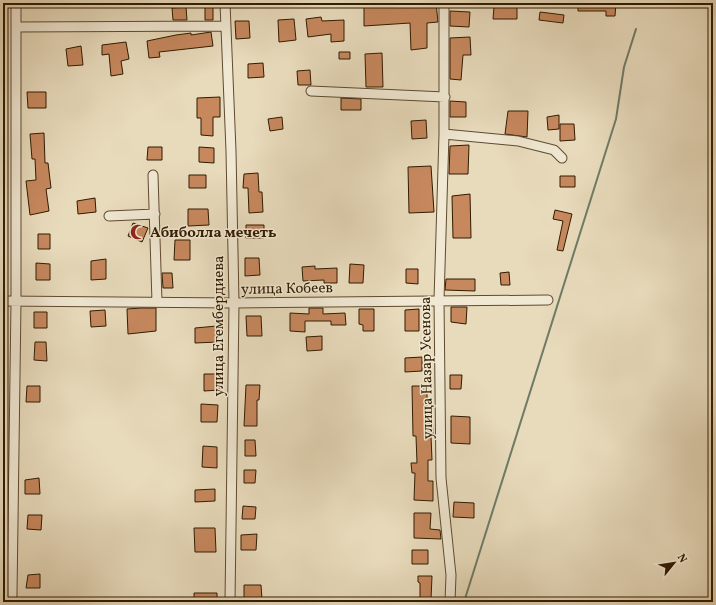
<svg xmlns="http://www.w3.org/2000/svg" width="716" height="605" font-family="Vollkorn,serif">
  <rect width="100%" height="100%" fill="#e8dbbc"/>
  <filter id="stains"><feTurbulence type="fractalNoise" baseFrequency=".005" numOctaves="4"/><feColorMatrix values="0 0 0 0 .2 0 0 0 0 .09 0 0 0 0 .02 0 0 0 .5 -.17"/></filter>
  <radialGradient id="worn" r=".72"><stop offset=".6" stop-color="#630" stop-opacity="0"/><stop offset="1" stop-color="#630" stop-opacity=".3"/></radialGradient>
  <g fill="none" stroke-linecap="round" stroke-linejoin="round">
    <path stroke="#6e7c67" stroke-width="2" d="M 464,602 L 616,119 L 624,67 L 636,29"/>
  </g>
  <path fill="#c7885e" stroke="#301b00" d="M 205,3 L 213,3 L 213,20 L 205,20 Z
    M 364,3 L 436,3 L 438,22 L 427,23 L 427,48 L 411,50 L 410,23 L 364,26 Z
    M 578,3 L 616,3 L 615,16 L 606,16 L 606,11 L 578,11 Z
    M 186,7 L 187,20 L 173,20 L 172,8 Z
    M 494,7 L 517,7 L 517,19 L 493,19 Z
    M 450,11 L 470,12 L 469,27 L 450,26 Z
    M 540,12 L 564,15 L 563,23 L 539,20 Z
    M 321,17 L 322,21 L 344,20 L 344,41 L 331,42 L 331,34 L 308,37 L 306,19 Z
    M 294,19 L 296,40 L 279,42 L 278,20 Z
    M 235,21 L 249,21 L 250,38 L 236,39 Z
    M 211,32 L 213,46 L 159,52 L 160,57 L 149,58 L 147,41 L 176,35 L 191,33 L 191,35 Z
    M 470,37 L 471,55 L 463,55 L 461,80 L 450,79 L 450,38 Z
    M 126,42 L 129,59 L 121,61 L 123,74 L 111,76 L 109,54 L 102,55 L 102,45 Z
    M 81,46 L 83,65 L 68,66 L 66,49 Z
    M 339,52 L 350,52 L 350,59 L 339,59 Z
    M 382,53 L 383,87 L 366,87 L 365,54 Z
    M 263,63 L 264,77 L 248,78 L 248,64 Z
    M 310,70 L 311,85 L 298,85 L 297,71 Z
    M 27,92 L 46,92 L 46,108 L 28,108 Z
    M 220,97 L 220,117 L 213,117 L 213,136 L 201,135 L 201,118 L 197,118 L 197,98 Z
    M 341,98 L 361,99 L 361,110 L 341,110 Z
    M 450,101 L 466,102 L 466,117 L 450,117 Z
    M 508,111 L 528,111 L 527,137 L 505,134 Z
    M 559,115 L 559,129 L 548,130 L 547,117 Z
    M 282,117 L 283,129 L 270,131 L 268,119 Z
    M 426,120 L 427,138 L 412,139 L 411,121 Z
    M 560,124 L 574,124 L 575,140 L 560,141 Z
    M 44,133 L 45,163 L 48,163 L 51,188 L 46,189 L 49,211 L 30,215 L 26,181 L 36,180 L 35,159 L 32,159 L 30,134 Z
    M 469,145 L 468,174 L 449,174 L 450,146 Z
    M 148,147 L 162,147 L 162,160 L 147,160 Z
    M 199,147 L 214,148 L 214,163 L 199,162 Z
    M 431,166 L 434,212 L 409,213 L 408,167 Z
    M 258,173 L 259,192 L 262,192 L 263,212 L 249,213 L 248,188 L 243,188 L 244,174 Z
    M 189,175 L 206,175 L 206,188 L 189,188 Z
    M 560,176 L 575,176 L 575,187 L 560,187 Z
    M 470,194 L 471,238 L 453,238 L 452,196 Z
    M 95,198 L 96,212 L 78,214 L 77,201 Z
    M 188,209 L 208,209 L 209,225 L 188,226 Z
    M 555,210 L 572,214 L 563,251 L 557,250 L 563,221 L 553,219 Z
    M 133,223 L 148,228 L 142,242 L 128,236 Z
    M 246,225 L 264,225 L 264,238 L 246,238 Z
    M 38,234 L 50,234 L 50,249 L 38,249 Z
    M 175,240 L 190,240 L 190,260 L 174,260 Z
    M 245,258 L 259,258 L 260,275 L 245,276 Z
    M 106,259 L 106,279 L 91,280 L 91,261 Z
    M 36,263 L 50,264 L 50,280 L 36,280 Z
    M 350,264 L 364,265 L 363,283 L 349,283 Z
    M 315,266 L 315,269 L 337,268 L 337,283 L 324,283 L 324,280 L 303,281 L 302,267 Z
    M 406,269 L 418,269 L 418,284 L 406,283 Z
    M 509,272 L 510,285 L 501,285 L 500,273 Z
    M 162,273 L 172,273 L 173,288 L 163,288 Z
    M 446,279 L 475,279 L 475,291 L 445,290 Z
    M 451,307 L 467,307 L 466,324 L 451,322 Z
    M 141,308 L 156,308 L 156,331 L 128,334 L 127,309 Z
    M 309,308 L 323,308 L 323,314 L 345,313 L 346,325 L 331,325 L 331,321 L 305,321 L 305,332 L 290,331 L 290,313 L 309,314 Z
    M 359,309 L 374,309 L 374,331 L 363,331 L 363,325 L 359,324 Z
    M 419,309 L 419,331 L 405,331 L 405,310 Z
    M 105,310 L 106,326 L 91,327 L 90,311 Z
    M 34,312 L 47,312 L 47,328 L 34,328 Z
    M 246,316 L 261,316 L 262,336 L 247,336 Z
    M 217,326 L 218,342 L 195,343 L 195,328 Z
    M 322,336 L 322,350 L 307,351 L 306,337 Z
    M 35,342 L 46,342 L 47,361 L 34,360 Z
    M 422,357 L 422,371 L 405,372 L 405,358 Z
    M 204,374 L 220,374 L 220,390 L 204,391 Z
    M 450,375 L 462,375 L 461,389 L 450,389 Z
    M 246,385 L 260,385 L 259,400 L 257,400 L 257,426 L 244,426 Z
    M 27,386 L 40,386 L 40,402 L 26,402 Z
    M 412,386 L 427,386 L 427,407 L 432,407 L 433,436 L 431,436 L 432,460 L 428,460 L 428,481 L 433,481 L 433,501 L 414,500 L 415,473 L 412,473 L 411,463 L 417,463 L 416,436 L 413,436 Z
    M 201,404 L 218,405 L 217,422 L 201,422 Z
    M 451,416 L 470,417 L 470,444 L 451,443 Z
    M 245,440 L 255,440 L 256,456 L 245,456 Z
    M 203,446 L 217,447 L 217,468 L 202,467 Z
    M 244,470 L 256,470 L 255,483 L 244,483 Z
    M 39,478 L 40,494 L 25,494 L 25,480 Z
    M 215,489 L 215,501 L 195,502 L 195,490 Z
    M 454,502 L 474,503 L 474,518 L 453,517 Z
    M 243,506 L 256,507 L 255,519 L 242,519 Z
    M 414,513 L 431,513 L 430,529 L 440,530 L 441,539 L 414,538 Z
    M 28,515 L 42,515 L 41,530 L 27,529 Z
    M 194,528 L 215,528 L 216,552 L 195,552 Z
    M 257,534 L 256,550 L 241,550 L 241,535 Z
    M 412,550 L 428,550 L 428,564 L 412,564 Z
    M 40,574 L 40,588 L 26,588 L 28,575 Z
    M 418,576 L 432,576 L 431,600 L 420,600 L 420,583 L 418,582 Z
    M 244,585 L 261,585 L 262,599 L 244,600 Z
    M 194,593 L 217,593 L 217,602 L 194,602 Z"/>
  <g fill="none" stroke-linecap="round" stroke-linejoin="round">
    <defs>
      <path id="minor" d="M 225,3 L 231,151 L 234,303 L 230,602
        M 444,3 L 444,134 L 439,300 L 441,478 L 451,575 L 450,602
        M 17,27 L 226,26
        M 311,91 L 445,97
        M 444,134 L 518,141 L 554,150 L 562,158
        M 153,175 L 157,302
        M 109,216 L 155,214
        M 3,301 L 234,303 L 548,300
        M 10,602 L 12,595 L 16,302 L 16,3"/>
    </defs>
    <use href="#minor" stroke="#5e4b2f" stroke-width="11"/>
    <use href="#minor" stroke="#f0e8d3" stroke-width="9"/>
  </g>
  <defs>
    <symbol id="mosque-bare" viewBox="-9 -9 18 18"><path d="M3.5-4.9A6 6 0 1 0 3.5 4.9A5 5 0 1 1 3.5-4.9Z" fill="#8f2418" stroke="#f0e8d3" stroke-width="2.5" paint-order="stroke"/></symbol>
  </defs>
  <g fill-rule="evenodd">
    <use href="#mosque-bare" x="127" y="221" width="22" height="22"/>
  </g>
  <g text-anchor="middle" stroke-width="3" stroke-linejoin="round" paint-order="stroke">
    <g font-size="15" font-weight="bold" fill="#301b00" stroke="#f0e8d3" text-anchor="start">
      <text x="150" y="237">Абиболла мечеть</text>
    </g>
    <g font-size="15" fill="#301b00" stroke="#f0e8d3">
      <text transform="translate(287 288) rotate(-1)" y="5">улица Кобеев</text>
      <text transform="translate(218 326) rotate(-90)" y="5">улица Егембердиева</text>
      <text transform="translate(426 368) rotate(-91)" y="5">улица Назар Усенова</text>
    </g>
  </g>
  <rect width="716" height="605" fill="none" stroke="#e8dbbc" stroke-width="16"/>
  <rect x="4" y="4" width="708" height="597" fill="none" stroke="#301b00" stroke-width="2"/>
  <rect x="8" y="8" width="700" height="589" fill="none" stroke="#301b00"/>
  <g transform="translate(674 563) rotate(60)" stroke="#f0e8d3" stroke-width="3" paint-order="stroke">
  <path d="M0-3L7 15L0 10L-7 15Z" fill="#301b00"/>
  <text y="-6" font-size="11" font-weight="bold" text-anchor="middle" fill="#301b00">N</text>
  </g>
  <rect width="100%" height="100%" filter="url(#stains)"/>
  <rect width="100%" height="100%" fill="url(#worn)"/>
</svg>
